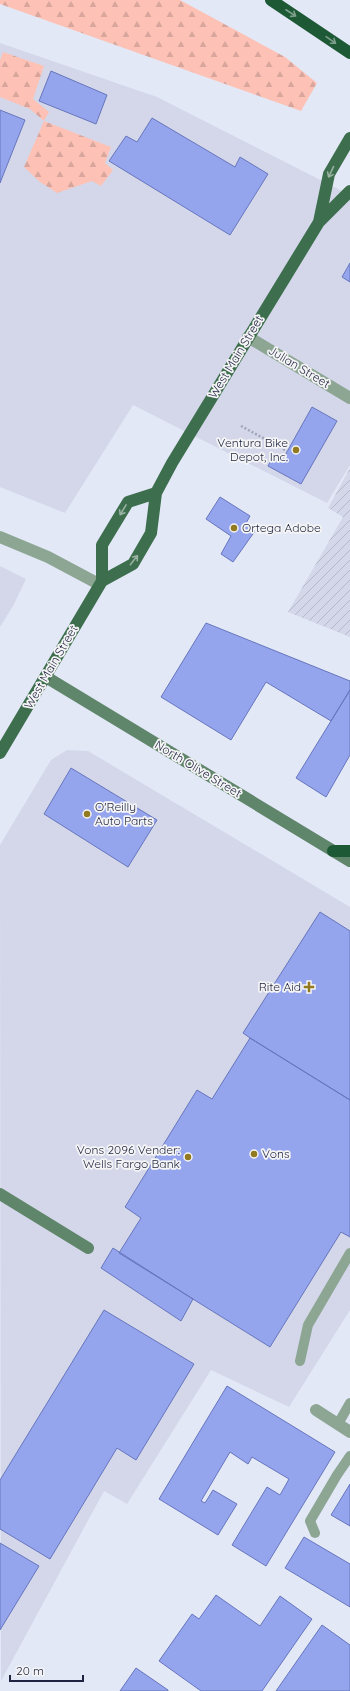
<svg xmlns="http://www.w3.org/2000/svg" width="350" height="1691" font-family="Quicksand,sans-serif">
  <defs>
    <pattern id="industrial-furrows" width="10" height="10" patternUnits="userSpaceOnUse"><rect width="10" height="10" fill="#d3d7e9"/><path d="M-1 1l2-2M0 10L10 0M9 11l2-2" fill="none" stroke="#b5b8c9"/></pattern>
    <pattern id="forest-firs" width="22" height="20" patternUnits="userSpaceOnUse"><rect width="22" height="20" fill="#fdc2b5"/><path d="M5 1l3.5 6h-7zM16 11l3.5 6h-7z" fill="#d8a69d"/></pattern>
  </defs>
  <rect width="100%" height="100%" fill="#e3e8f7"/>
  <path fill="#d3d7e9" d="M 0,43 L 157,97 L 350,195 L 350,465 L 327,503 L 133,405 L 65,513 L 0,487 Z
    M 0,566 L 26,579 L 13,606 L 0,627 Z
    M 67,750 L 88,751 L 350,907 L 350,1310 L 289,1407 L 211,1370 L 127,1504 L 104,1491 L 1,1681 L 0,845 L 51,760 Z"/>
  <path fill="url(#industrial-furrows)" d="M 350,468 L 350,637 L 288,612 L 343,517 L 328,508 Z"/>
  <path fill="url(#forest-firs)" d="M 0,0 L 180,0 L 285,57 L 317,83 L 301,111 L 0,4 Z
    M 3,52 L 44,66 L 33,99 L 49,112 L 44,121 L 111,147 L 105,163 L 113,170 L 101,186 L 92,181 L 57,193 L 40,182 L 24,167 L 44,121 L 30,109 L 0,97 L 0,60 Z"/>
  <path fill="#94a5ee" stroke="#6776bc" d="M 51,71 L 107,95 L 96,124 L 39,101 Z
    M 0,110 L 25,120 L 0,183 Z
    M 152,118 L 235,167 L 240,157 L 268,174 L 230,235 L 109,161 L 126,136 L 137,142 Z
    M 350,263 L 350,282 L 342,277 Z
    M 312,407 L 337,421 L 301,484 L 268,466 L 275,454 L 283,459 Z
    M 220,497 L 250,516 L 245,525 L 255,531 L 233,562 L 221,554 L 231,536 L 206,519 Z
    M 206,623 L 350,681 L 350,690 L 331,721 L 266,682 L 231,740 L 161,697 Z
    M 350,690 L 350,755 L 326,797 L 296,778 Z
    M 71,768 L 157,820 L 128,867 L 44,814 Z
    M 320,912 L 350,931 L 350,1100 L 250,1038 L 243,1033 Z
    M 250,1038 L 350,1100 L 350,1237 L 341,1232 L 270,1347 L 119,1253 L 141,1218 L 125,1207 L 197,1090 L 212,1099 Z
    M 113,1248 L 193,1299 L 181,1321 L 101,1268 Z
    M 104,1310 L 194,1364 L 136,1460 L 117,1448 L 50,1559 L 0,1529 L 0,1480 Z
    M 227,1386 L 335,1452 L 266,1566 L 232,1545 L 267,1487 L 280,1495 L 289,1479 L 252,1457 L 248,1464 L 230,1452 L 201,1501 L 205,1503 L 213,1490 L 237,1504 L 218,1535 L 159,1499 Z
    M 350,1484 L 350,1526 L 331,1515 Z
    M 304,1537 L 350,1564 L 350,1607 L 285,1568 Z
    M 0,1543 L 39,1566 L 0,1630 Z
    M 216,1595 L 260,1626 L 280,1596 L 312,1619 L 262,1691 L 201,1691 L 159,1661 L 192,1614 L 199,1619 Z
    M 322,1625 L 350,1645 L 350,1691 L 276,1691 Z
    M 136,1668 L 168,1690 L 168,1691 L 120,1691 Z"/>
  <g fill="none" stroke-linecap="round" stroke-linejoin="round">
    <path stroke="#a0a5b9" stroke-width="2.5" stroke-dasharray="2 2" stroke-linecap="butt" d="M 241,426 L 287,451"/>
    <path stroke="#8ca693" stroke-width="10" d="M 300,1361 L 308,1325 L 350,1253
      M 338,1424 L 350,1403
      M 315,1533 L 310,1521 L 337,1475 L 350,1456"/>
    <path stroke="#8ca693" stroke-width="12" d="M 248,337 L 350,398
      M 0,537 L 48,557 L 95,582 L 102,581
      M 316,1410 L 350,1432"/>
    <path stroke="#5f856a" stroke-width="12" d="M 46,677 L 350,861
      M 0,1194 L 88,1248"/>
    <path stroke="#3d6e4d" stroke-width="12" d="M 319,222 L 329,174 L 350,138
      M 102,581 L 133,564 L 151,533 L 156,493 L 172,463 L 319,222 L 350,191
      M 0,753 L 102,581 L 102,545 L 128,502 L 156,493"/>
    <path stroke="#1d5935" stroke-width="12" d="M 271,0 L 350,53
      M 333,851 L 350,851"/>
  </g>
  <defs><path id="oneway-shaft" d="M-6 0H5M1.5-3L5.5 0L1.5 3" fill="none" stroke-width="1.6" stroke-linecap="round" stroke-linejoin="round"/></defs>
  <g stroke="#7e9f8b">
    <use href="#oneway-shaft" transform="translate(291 13) rotate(33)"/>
    <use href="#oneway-shaft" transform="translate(331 40) rotate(35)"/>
  </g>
  <g stroke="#99b2a1">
    <use href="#oneway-shaft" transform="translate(331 172) rotate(115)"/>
    <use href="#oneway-shaft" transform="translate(123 510) rotate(121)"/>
    <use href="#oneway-shaft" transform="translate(134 560) rotate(-52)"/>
  </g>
  <g fill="#927a20" stroke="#f5f5f5" stroke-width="1.5">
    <circle cx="296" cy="450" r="4"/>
    <circle cx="234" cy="528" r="4"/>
    <circle cx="87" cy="814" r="4"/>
    <path d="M307 981h4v4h4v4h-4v4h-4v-4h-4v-4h4z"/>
    <circle cx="254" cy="1154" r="4"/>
    <circle cx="188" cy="1157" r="4"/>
  </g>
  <g text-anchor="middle" stroke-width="3.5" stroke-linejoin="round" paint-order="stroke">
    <g font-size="12" fill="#1d2340" stroke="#f5f5f5">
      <text transform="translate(236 357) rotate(-59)" y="4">West Main Street</text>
      <text transform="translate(299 367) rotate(31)" y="4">Julian Street</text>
      <text transform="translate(51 667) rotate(-60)" y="4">West Main Street</text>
      <text transform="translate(198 769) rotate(31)" y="4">North Olive Street</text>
    </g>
    <g font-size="12" fill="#1d2340" stroke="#f5f5f5" text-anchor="end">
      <text x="288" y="447">Ventura Bike<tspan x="288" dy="14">Depot, Inc.</tspan></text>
      <text x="242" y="532" text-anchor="start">Ortega Adobe</text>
      <text x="95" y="811" text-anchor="start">O'Reilly<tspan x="95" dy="14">Auto Parts</tspan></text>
      <text x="301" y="991">Rite Aid</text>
      <text x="180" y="1154">Vons 2096 Vender:<tspan x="180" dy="14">Wells Fargo Bank</tspan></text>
      <text x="262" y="1158" text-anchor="start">Vons</text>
    </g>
  </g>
  <path d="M10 1675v6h73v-6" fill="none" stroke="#1d2340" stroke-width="2"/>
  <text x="16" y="1675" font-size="12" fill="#1d2340" stroke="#f5f5f5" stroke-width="3" paint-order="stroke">20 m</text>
</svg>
